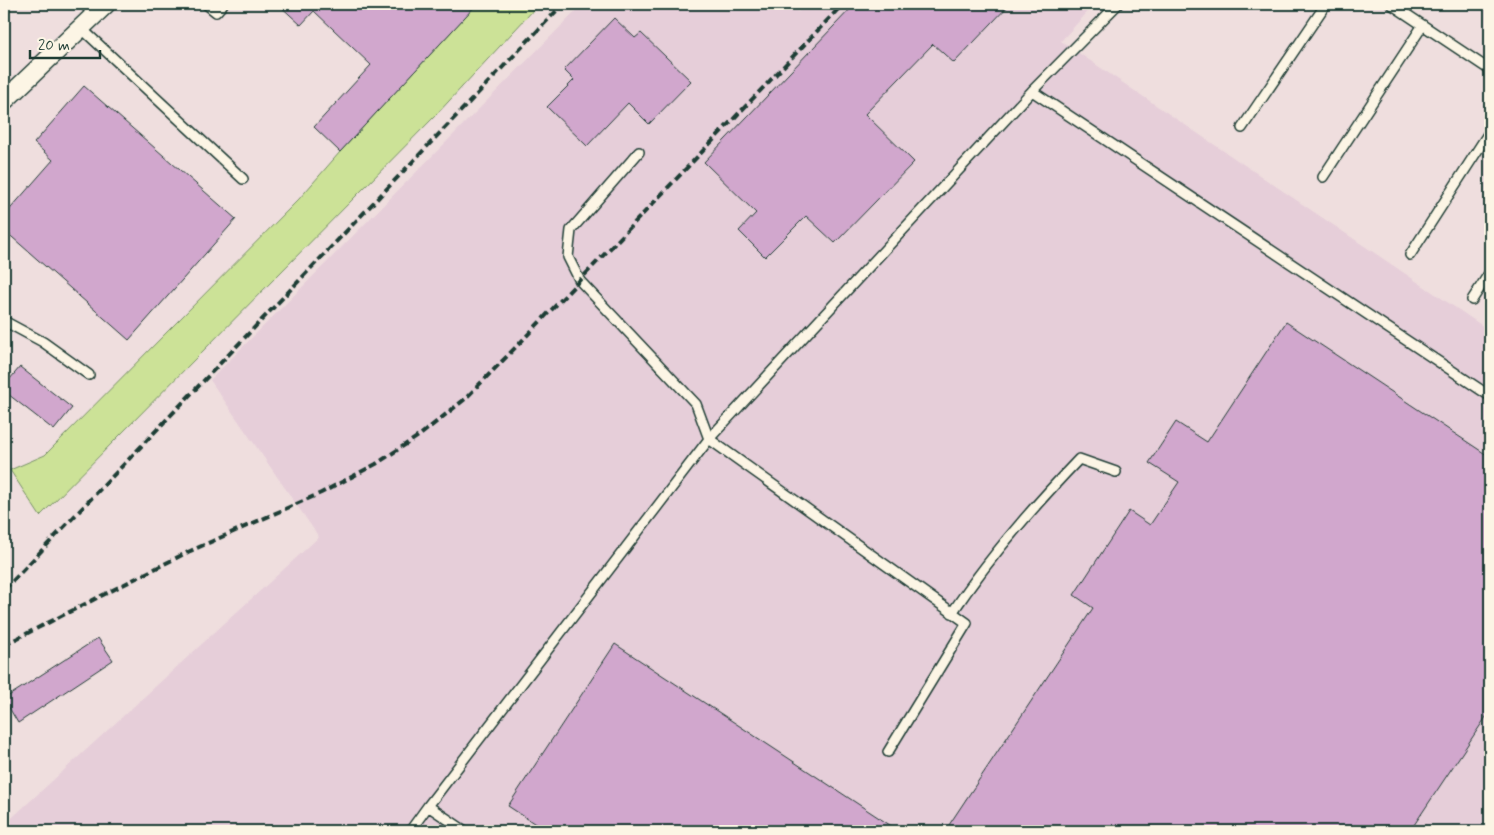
<svg xmlns="http://www.w3.org/2000/svg" width="1494" height="835" font-family="Mynerve,sans-serif">
  <rect width="100%" height="100%" fill="#efdede"/>
  <filter id="ink" filterUnits="userSpaceOnUse"><feTurbulence type="fractalNoise" baseFrequency=".02" numOctaves="2"/><feDisplacementMap in="SourceGraphic" scale="10" xChannelSelector="R" yChannelSelector="G"/><feConvolveMatrix kernelMatrix="1 2 1 2 8 2 1 2 1" color-interpolation-filters="sRGB"/></filter>
  <g filter="url(#ink)">
    <path fill="#e6ced9" d="M 583,4 L 788,4 L 798,12 L 805,4 L 1095,4 L 1061,41 L 1490,331 L 1490,831 L 4,831 L 4,825 L 319,537 L 210,380 Z"/>
    <path fill="#cce297" stroke="#769066" d="M 477,4 L 539,4 L 436,115 L 40,516 L 10,470 L 45,455 L 299,199 L 340,152 Z"/>
    <path fill="#d1a7cd" stroke="#1f3d34" d="M 278,4 L 477,4 L 340,152 L 314,127 L 371,65 L 314,11 L 301,25 Z
      M 855,4 L 1010,4 L 954,63 L 933,44 L 865,114 L 914,162 L 835,243 L 806,216 L 765,257 L 739,231 L 756,213 L 704,162 Z
      M 614,18 L 635,38 L 641,33 L 691,81 L 649,124 L 628,103 L 587,146 L 547,107 L 574,80 L 564,70 Z
      M 84,86 L 236,219 L 129,340 L 4,230 L 4,216 L 53,160 L 34,143 Z
      M 1286,322 L 1490,457 L 1490,711 L 1410,831 L 945,831 L 1093,608 L 1074,595 L 1129,511 L 1150,525 L 1179,482 L 1149,463 L 1176,422 L 1207,442 Z
      M 20,367 L 72,408 L 54,430 L 4,391 L 4,386 Z
      M 98,638 L 113,660 L 18,723 L 4,699 Z
      M 615,644 L 899,831 L 546,831 L 508,806 Z"/>
    <g fill="none" stroke-linecap="round" stroke-linejoin="round">
      <defs>
        <path id="service" d="M 84,4 L 94,15
          M 206,4 L 216,12 L 223,4
          M 1391,4 L 1490,70
          M 81,28 L 243,179
          M 1032,91 L 1118,4
          M 1242,128 L 1326,4
          M 639,152 L 571,230 L 568,257 L 580,281 L 696,404 L 709,439 L 967,623 L 888,752
          M 1323,177 L 1423,25
          M 1410,255 L 1490,131
          M 1472,300 L 1490,272
          M 4,321 L 43,342 L 89,375
          M 952,613 C 989,557 1033,507 1079,459 L 1116,472
          M 410,831 L 428,806
          M 465,831 L 428,806 L 709,439 L 1032,91 L 1490,396"/>
        <path id="minor" d="M 4,101 L 106,4"/>
      </defs>
      <use href="#service" stroke="#1f3d34" stroke-width="12"/>
      <use href="#minor" stroke="#1f3d34" stroke-width="21"/>
      <use href="#service" stroke="#fcf5e5" stroke-width="9"/>
      <use href="#minor" stroke="#fcf5e5" stroke-width="18"/>
      <path stroke="#1f3d34" stroke-width="4" stroke-dasharray="8 4" stroke-linecap="butt" d="M 4,590 L 563,4
        M 4,645 L 188,552 L 321,493 L 376,464 L 420,435 L 465,399 L 516,347 L 843,4"/>
    </g>
  </g>
  <rect width="1494" height="835" fill="none" stroke="#fcf5e5" stroke-width="20"/>
  <rect x="10" y="10" width="1474" height="815" fill="none" stroke="#1f3d34" stroke-width="2" filter="url(#ink)"/>
  <path d="M30 50v8h70v-8" fill="none" stroke="#1f3d34" stroke-width="2.5"/>
  <text x="38" y="50" font-size="15" fill="#1f3d34" stroke="#fcf5e5" stroke-width="4" paint-order="stroke">20 m</text>
</svg>
